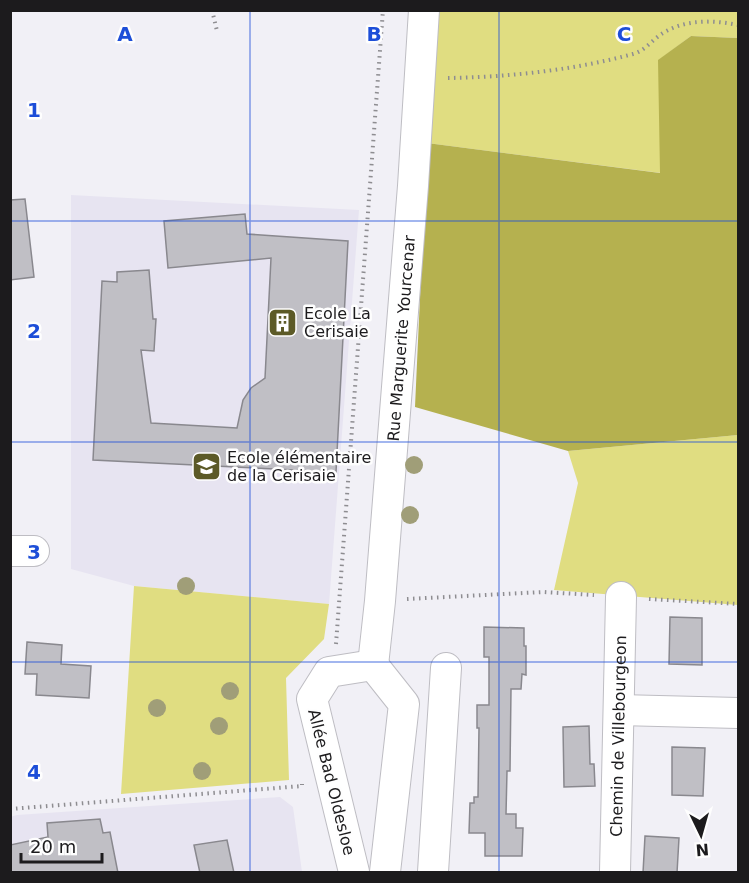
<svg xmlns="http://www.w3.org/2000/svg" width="749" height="883" font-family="'DejaVu Sans',sans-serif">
  <rect width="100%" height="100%" fill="#f1f0f6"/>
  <path fill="#e7e4f1" d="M 71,195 L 359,210 L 329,604 L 134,586 L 71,569 Z
    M 280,797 L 293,807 L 302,872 L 11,872 L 10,817 L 17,815 Z"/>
  <path fill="#e0dd81" d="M 434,11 L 738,11 L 738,38 L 691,36 L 659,60 L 661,173 L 427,143 Z
    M 738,435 L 738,605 L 554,590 L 578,483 L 568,451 Z
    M 134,586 L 329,604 L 324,639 L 286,678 L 289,780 L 121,794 Z"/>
  <path fill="#b5b14f" d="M 691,36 L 738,38 L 738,435 L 568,451 L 415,407 L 427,143 L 660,173 L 658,60 Z"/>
  <path fill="#c0bfc5" stroke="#89888e" stroke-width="1.5" d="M 25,199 L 34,277 L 10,280 L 10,200 Z
    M 245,214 L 247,234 L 348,241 L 336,472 L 93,460 L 102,281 L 117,282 L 117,272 L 149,270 L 153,319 L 156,319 L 154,351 L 141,350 L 151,423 L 237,428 L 243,400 L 251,388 L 265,378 L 271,258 L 168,268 L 164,221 Z
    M 670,617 L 702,618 L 702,665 L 669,664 Z
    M 484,627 L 524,628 L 524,646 L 526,646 L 526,675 L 522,674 L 521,689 L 511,689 L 510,771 L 507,771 L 506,814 L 516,814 L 516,828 L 523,828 L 522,856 L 485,856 L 485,833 L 469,833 L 470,803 L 474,803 L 474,797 L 478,797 L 479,728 L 477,728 L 477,705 L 489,705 L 489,657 L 484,657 Z
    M 27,642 L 62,645 L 61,664 L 91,666 L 89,698 L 36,695 L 37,674 L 25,674 Z
    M 589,726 L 590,764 L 594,764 L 595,786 L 564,787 L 563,727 Z
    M 672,747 L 705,748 L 703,796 L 672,795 Z
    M 100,819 L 103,833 L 110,832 L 118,873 L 10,873 L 10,845 L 48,837 L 47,823 Z
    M 645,836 L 679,838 L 677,873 L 643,873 Z
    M 227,840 L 234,873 L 200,873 L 194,845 Z"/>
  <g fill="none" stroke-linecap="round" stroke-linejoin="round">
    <defs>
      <g id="minor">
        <path d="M 10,551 L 34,551"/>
        <path id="s1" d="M 373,665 L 380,601 L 413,186 L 424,10"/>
        <path d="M 373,665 L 404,704 L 385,872"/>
        <path d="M 619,710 L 738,713"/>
        <path d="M 354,872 L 312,699 L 329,672 L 373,665"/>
        <path d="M 433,872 L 446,668"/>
        <path id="s2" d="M 615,872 L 621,597"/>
      </g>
    </defs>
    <use href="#minor" stroke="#bebdc3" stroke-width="32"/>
    <path stroke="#8e8d91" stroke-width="4" stroke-dasharray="1.5 4.5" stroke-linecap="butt" d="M 212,10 L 217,31
      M 448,78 C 510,77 574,70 633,54 C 645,51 653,39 663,33 C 686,19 713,20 738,25
      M 407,599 L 543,592 L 594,595
      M 649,599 L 738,604
      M 336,644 L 383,10
      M 10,809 L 302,786 L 302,784"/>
    <use href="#minor" stroke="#fff" stroke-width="30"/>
  </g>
  <g fill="#a09e78">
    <circle cx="414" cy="465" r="9"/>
    <circle cx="410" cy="515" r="9"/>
    <circle cx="186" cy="586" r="9"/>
    <circle cx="230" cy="691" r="9"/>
    <circle cx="157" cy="708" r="9"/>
    <circle cx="219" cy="726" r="9"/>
    <circle cx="202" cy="771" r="9"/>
  </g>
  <path fill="none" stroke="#1d4ed8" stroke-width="1.5" stroke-opacity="0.55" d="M 250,10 L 250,872M 499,10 L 499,872M 10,221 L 738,221M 10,442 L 738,442M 10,662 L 738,662"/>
  <defs>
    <symbol id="building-square" viewBox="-11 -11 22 22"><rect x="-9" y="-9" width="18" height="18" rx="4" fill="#5c5a27" stroke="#fefefe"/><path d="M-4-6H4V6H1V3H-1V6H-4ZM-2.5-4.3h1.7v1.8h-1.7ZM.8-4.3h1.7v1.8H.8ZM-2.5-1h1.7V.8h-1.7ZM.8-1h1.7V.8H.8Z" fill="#fff"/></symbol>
    <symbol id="school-square" viewBox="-11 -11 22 22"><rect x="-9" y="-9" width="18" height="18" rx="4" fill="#5c5a27" stroke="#fefefe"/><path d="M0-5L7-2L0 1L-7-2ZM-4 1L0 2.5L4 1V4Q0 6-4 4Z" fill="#fff"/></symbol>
  </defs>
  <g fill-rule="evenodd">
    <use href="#building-square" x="266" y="306" width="33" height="33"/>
    <use href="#school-square" x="190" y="450" width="33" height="33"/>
  </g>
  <g text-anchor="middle" stroke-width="5" stroke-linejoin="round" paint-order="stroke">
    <g font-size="16" fill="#1c1b1d" stroke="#fefefe" text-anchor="start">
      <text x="304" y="319">Ecole La<tspan x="304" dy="18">Cerisaie</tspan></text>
      <text x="227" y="463">Ecole élémentaire<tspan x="227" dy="18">de la Cerisaie</tspan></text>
    </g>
    <g font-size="16" fill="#1c1b1d" stroke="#fefefe">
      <text dy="6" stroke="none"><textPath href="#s1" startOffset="328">Rue Marguerite Yourcenar</textPath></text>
      <text dy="6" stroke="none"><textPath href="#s2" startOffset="136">Chemin de Villebourgeon</textPath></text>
      <text transform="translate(332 782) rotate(76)" y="6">Allée Bad Oldesloe</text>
    </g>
  </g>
  <g font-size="20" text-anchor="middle" font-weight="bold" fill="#1d4ed8" stroke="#fefefe" stroke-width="5" stroke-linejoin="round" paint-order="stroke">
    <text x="125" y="41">A</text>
    <text x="374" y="41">B</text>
    <text x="624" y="41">C</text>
    <text x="34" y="117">1</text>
    <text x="34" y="338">2</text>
    <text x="34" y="559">3</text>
    <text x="34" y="779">4</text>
  </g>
  <rect width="749" height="883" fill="none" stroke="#1c1b1d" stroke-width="24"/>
  <g transform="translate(701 835) rotate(175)" stroke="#fefefe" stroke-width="4.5" paint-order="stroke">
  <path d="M0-4.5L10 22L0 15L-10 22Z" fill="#1c1b1d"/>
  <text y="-9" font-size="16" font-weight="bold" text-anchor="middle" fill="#1c1b1d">N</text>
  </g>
  <path d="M21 853v9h81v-9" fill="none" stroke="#1c1b1d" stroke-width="3"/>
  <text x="30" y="853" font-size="18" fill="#1c1b1d" stroke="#fefefe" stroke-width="4.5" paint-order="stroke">20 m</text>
</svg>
